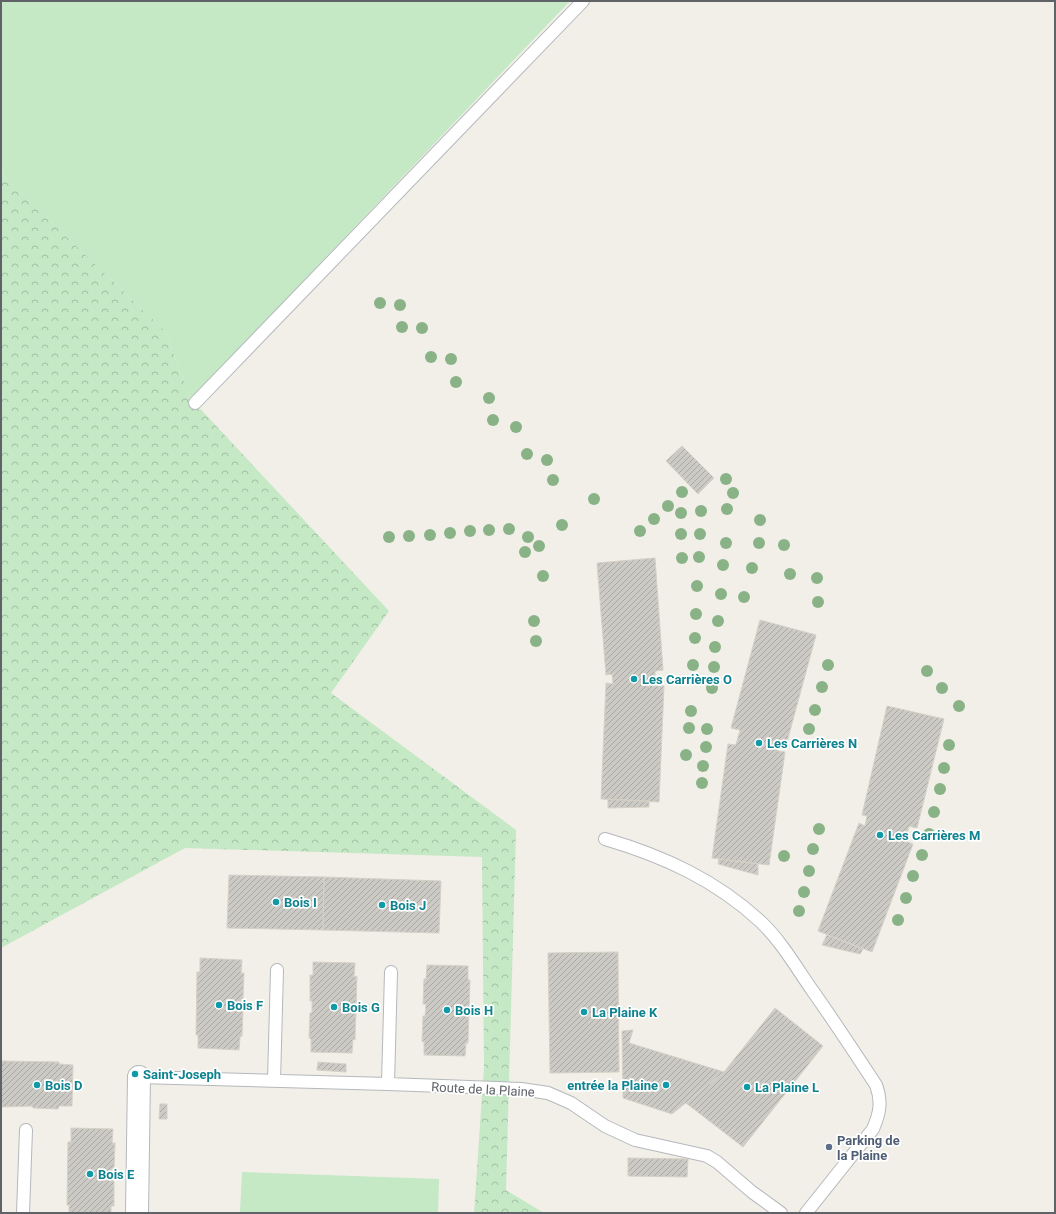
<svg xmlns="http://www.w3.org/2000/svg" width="1056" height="1214" font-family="Roboto,sans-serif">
  <defs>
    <pattern id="forest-crowns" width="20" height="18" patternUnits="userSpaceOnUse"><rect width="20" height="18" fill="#c5e8c5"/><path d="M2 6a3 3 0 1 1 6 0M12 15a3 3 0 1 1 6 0" fill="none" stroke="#a3c0a4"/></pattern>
    <pattern id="building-hatch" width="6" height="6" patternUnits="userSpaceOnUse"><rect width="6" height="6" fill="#cccac5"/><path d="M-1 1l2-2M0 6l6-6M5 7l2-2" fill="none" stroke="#a9a8a4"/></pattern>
  </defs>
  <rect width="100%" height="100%" fill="#f1efe8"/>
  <path fill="#c5e8c5" d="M 1,1 L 570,1 L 191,399 L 165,331 L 1,174 Z
    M 242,1172 L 439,1179 L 438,1213 L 240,1213 Z"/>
  <path fill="url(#forest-crowns)" d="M 1,174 L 165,331 L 191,399 L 389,611 L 331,693 L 516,830 L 506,1190 L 544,1213 L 474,1213 L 484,1067 L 482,857 L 185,848 L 1,948 Z"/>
  <path fill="url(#building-hatch)" stroke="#d6d1c6" d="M 682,446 L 714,478 L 698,494 L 666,461 Z
    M 655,558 L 663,670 L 655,671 L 655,686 L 664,686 L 659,802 L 601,799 L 606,683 L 613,684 L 612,674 L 606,675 L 597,563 Z
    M 760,620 L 816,635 L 787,742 L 781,741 L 778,751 L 785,752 L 769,865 L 712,858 L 728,744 L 736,745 L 740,730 L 731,728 Z
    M 887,706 L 944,719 L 917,828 L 909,826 L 905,841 L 913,844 L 872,952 L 818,931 L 859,823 L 865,826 L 867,816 L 862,815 Z
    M 608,799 L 649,801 L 649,807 L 608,808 Z
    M 719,859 L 758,864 L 758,875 L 718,864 Z
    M 229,875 L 324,877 L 323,930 L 227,928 Z
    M 324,877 L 441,881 L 439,933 L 323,930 Z
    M 827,935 L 863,949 L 860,954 L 822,945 Z
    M 618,952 L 619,1072 L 550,1073 L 548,953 Z
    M 200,958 L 242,960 L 241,973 L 244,973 L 243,999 L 241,999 L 240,1011 L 243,1011 L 242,1036 L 240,1037 L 239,1050 L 198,1048 L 198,1035 L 196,1035 L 197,972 L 200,972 Z
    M 313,962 L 355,963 L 354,977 L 357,976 L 355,1040 L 353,1039 L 352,1053 L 311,1052 L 311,1039 L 309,1038 L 310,1013 L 312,1013 L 312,1001 L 310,1001 L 310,975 L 313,975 Z
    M 427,965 L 468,966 L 468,980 L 470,980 L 468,1043 L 466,1043 L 465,1056 L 424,1055 L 424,1041 L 422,1042 L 423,1016 L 425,1016 L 426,1004 L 423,1004 L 424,979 L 426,979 Z
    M 775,1008 L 823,1046 L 743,1147 L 686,1103 L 724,1072 Z
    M 633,1030 L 629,1043 L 724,1072 L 672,1114 L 623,1098 L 622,1031 Z
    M 1,1061 L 59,1062 L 59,1064 L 73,1065 L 72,1106 L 59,1106 L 58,1109 L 33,1108 L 32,1106 L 1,1107 Z
    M 318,1062 L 346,1064 L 346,1072 L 317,1070 Z
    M 160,1104 L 167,1104 L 167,1119 L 159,1119 Z
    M 71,1128 L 113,1129 L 112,1143 L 115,1143 L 114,1169 L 112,1168 L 112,1180 L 114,1180 L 114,1206 L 111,1206 L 111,1213 L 69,1213 L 69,1205 L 67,1205 L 68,1142 L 71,1142 Z
    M 628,1158 L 688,1159 L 687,1177 L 628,1176 Z"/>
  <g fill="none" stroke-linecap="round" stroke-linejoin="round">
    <defs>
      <path id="lane" d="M 195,403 L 583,1
        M 605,839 C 663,856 716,880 761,922 C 781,941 796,967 812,990 C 834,1021 855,1053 876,1085 C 882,1101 880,1113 873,1129 L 806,1213
        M 139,1077 L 388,1084 L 391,972
        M 274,1081 L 277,970
        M 388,1084 L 521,1089 L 548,1093 L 571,1103 L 605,1126 L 635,1140 L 707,1156 L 717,1162 L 752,1192 L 781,1213
        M 23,1213 L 26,1130"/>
      <path id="street" d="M 137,1213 L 139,1077"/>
    </defs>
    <use href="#lane" stroke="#b5b8bc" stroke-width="14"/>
    <use href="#street" stroke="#b5b8bc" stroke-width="24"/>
    <use href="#lane" stroke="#fff" stroke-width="12"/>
    <use href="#street" stroke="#fff" stroke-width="22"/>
  </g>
  <g fill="#89b387">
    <circle cx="380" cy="303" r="6"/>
    <circle cx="400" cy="305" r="6"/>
    <circle cx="402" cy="327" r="6"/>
    <circle cx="422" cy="328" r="6"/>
    <circle cx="431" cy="357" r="6"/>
    <circle cx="451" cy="359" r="6"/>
    <circle cx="456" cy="382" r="6"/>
    <circle cx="489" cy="398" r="6"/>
    <circle cx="493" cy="420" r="6"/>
    <circle cx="516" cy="427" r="6"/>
    <circle cx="527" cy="454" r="6"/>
    <circle cx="547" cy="460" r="6"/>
    <circle cx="726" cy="479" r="6"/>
    <circle cx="553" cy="480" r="6"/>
    <circle cx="682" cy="492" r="6"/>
    <circle cx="733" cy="493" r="6"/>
    <circle cx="594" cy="499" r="6"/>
    <circle cx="668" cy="506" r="6"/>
    <circle cx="727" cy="509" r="6"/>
    <circle cx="701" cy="511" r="6"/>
    <circle cx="681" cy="513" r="6"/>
    <circle cx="654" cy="519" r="6"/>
    <circle cx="760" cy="520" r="6"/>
    <circle cx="562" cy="525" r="6"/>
    <circle cx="509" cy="529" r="6"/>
    <circle cx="489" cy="530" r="6"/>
    <circle cx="470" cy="531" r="6"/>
    <circle cx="640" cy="531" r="6"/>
    <circle cx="450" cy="533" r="6"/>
    <circle cx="681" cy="534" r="6"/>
    <circle cx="700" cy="534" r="6"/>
    <circle cx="430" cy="535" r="6"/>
    <circle cx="409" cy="536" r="6"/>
    <circle cx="389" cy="537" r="6"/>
    <circle cx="528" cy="537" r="6"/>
    <circle cx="726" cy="543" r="6"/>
    <circle cx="759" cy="543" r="6"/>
    <circle cx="784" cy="545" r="6"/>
    <circle cx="539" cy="546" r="6"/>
    <circle cx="525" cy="552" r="6"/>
    <circle cx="699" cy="557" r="6"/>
    <circle cx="682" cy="558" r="6"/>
    <circle cx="723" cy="565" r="6"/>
    <circle cx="752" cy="568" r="6"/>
    <circle cx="790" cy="574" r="6"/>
    <circle cx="543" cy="576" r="6"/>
    <circle cx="817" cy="578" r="6"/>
    <circle cx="697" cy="586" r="6"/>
    <circle cx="721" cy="594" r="6"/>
    <circle cx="744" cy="597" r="6"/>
    <circle cx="818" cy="602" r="6"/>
    <circle cx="696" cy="614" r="6"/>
    <circle cx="534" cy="621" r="6"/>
    <circle cx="718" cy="621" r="6"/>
    <circle cx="695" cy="638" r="6"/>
    <circle cx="536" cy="641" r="6"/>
    <circle cx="715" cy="647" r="6"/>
    <circle cx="693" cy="665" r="6"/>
    <circle cx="828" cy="665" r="6"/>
    <circle cx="714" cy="667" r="6"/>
    <circle cx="927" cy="671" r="6"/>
    <circle cx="822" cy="687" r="6"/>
    <circle cx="712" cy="688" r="6"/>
    <circle cx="942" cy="688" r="6"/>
    <circle cx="959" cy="706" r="6"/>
    <circle cx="815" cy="710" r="6"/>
    <circle cx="691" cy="711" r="6"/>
    <circle cx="689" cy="728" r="6"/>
    <circle cx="707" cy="729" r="6"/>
    <circle cx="809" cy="729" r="6"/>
    <circle cx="949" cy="745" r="6"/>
    <circle cx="706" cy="747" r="6"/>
    <circle cx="686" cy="755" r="6"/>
    <circle cx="703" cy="766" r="6"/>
    <circle cx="944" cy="768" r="6"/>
    <circle cx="702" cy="783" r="6"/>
    <circle cx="940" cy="789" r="6"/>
    <circle cx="934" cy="812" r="6"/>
    <circle cx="819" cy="829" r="6"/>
    <circle cx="929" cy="834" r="6"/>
    <circle cx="813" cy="849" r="6"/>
    <circle cx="922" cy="855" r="6"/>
    <circle cx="784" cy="856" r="6"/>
    <circle cx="809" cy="871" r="6"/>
    <circle cx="913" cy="876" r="6"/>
    <circle cx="804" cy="892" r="6"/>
    <circle cx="906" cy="898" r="6"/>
    <circle cx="799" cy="911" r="6"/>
    <circle cx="898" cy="920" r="6"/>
  </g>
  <g fill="#0f9aa8" stroke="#fff" stroke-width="1.5">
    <circle cx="634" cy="679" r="4"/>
    <circle cx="759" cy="743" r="4"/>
    <circle cx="880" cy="835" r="4"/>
    <circle cx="276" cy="902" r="4"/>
    <circle cx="382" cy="905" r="4"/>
    <circle cx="219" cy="1005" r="4"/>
    <circle cx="334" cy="1007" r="4"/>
    <circle cx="447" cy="1010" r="4"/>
    <circle cx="584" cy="1012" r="4"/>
    <circle cx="135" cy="1074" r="4"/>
    <circle cx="37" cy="1085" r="4"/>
    <circle cx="666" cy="1085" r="4"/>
    <circle cx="747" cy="1087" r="4"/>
    <circle cx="90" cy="1174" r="4"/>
  </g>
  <circle fill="#5c6f8a" stroke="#fff" stroke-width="1.5" cx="829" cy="1147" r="4"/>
  <g text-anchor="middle" stroke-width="3.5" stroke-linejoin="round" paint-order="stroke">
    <g font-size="13" font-weight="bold" fill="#0d838f" stroke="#fff" text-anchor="start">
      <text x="642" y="684">Les Carrières O</text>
      <text x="767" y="748">Les Carrières N</text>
      <text x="888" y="840">Les Carrières M</text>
      <text x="284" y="907">Bois I</text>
      <text x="390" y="910">Bois J</text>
      <text x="227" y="1010">Bois F</text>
      <text x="342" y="1012">Bois G</text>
      <text x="455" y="1015">Bois H</text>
      <text x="592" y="1017">La Plaine K</text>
      <text x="143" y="1079">Saint-Joseph</text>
      <text x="45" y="1090">Bois D</text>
      <text x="658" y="1090" text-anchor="end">entrée la Plaine</text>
      <text x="755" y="1092">La Plaine L</text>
      <text x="98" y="1179">Bois E</text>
    </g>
    <g font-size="13" fill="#5f6368" stroke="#fff">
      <text transform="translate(483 1089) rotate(3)" y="5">Route de la Plaine</text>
    </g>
    <g font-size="13" font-weight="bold" fill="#4e5e75" stroke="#fff" text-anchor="start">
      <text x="837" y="1145">Parking de<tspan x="837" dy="15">la Plaine</tspan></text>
    </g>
  </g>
  <rect width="1056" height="1214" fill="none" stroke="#5f6368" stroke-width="4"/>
</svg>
